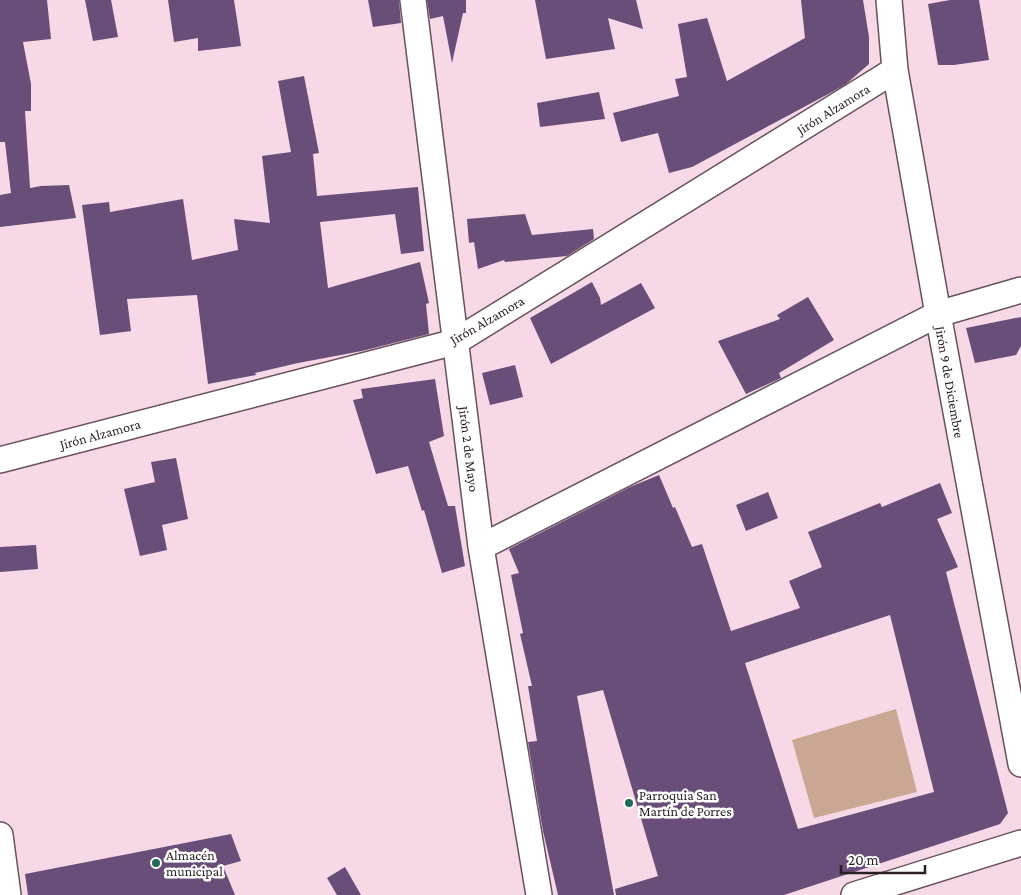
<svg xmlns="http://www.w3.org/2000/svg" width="1021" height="895" font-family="'Crimson Pro',serif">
  <rect width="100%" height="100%" fill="#f6d8e7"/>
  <path fill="#c9a793" d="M 896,709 L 917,792 L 814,818 L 792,740 Z"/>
  <path fill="#684e78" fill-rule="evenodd" d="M 0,0 L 47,0 L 51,39 L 23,42 L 31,84 L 31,111 L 25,111 L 30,188 L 41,186 L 69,185 L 76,218 L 0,227 L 0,195 L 11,193 L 5,142 L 0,142 Z
    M 85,0 L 111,0 L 118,37 L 93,41 Z
    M 168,0 L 234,0 L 241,46 L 198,51 L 198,38 L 174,42 Z
    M 368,0 L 399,0 L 401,23 L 373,27 Z
    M 427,0 L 466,0 L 466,13 L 463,13 L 452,63 L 443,16 L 430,19 Z
    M 535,0 L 636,0 L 643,29 L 608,18 L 615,49 L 546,59 Z
    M 801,0 L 863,0 L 869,37 L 869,64 L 846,84 L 832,92 L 692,167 L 669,173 L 658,133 L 621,142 L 613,113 L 679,96 L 675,79 L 687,77 L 678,24 L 707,18 L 727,81 L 805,38 Z
    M 950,0 L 979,0 L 989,60 L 954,65 L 938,65 L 928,4 Z
    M 304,76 L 319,153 L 313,154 L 317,196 L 418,187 L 424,251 L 401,254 L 395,214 L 320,222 L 328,288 L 420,262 L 429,303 L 426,304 L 429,334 L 362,351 L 298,363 L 255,373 L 256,375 L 208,384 L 197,295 L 127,299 L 131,331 L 100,335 L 82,205 L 109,202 L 110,212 L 183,199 L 192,260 L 238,250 L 234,219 L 270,223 L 262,156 L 291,152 L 278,81 Z
    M 599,92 L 605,119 L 540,127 L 537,103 Z
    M 525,214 L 532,235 L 593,229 L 594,239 L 567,256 L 505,262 L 504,260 L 478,269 L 474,242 L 469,243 L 467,219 Z
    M 592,282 L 600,298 L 601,305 L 641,283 L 655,308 L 551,364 L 530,318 Z
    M 808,297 L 834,340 L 779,373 L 781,378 L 746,394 L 718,341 L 780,319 L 777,315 Z
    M 1021,317 L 1021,346 L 1016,355 L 975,363 L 966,328 Z
    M 515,365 L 523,397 L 490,405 L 482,373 Z
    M 435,379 L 444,436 L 429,442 L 448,506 L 455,506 L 465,566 L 442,573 L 424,510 L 422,511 L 408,466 L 376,474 L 353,400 L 363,398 L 361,389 Z
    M 176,458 L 188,519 L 162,525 L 167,550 L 140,556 L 124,489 L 155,482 L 151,462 Z
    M 659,475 L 673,508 L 675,507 L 692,547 L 702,544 L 731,631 L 800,608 L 789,581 L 822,567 L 808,532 L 880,503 L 882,507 L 940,483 L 952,513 L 937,519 L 958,567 L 946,572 L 1008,813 L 1000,824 L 784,895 L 616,895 L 615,889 L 658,876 L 603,690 L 577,696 L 614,895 L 558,895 L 543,831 L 528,742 L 537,741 L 528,686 L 532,686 L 520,634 L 523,633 L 511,575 L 519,573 L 509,549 L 630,487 ZM 890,615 L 934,792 L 798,829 L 745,663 Z
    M 768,492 L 778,518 L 746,531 L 736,505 Z
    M 36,545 L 38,569 L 0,572 L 0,547 Z
    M 231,834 L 241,861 L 223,866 L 235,895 L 28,895 L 25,874 Z
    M 345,867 L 361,895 L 337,895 L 327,878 Z"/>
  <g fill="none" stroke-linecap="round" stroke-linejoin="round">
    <defs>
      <path id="street" d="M 413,0 L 481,547 L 539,895
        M 889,0 L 895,70 L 938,314 L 1021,764
        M 0,460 L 455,342 L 895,70
        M 481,547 L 938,314 L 1021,290
        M 0,835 L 8,895
        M 854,895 L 1021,843"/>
    </defs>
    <use href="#street" stroke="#69505d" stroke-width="28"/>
    <use href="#street" stroke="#fff" stroke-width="25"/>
  </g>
  <g fill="#22685b" stroke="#fff" stroke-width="2">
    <circle cx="629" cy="803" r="5"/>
    <circle cx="156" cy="863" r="5"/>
  </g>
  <g text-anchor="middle" stroke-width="5" stroke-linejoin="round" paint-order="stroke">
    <g font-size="14" fill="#291e24" stroke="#fff">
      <text transform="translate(833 109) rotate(-32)" y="5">Jirón Alzamora</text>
      <text transform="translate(487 320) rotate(-30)" y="5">Jirón Alzamora</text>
      <text transform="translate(950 382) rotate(80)" y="5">Jirón 9 de Diciembre</text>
      <text transform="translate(100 434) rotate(-15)" y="5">Jirón Alzamora</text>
      <text transform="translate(469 449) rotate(83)" y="5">Jirón 2 de Mayo</text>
    </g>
    <g font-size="14" fill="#291e24" stroke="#fff" text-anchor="start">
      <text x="639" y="800">Parroquia San<tspan x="639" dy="16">Martín de Porres</tspan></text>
      <text x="166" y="860">Almacén<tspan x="166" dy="16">municipal</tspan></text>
    </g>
  </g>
  <path d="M841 865v8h84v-8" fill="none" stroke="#291e24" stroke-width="2.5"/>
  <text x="848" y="865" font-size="15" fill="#291e24" stroke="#ffffff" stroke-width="4" paint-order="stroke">20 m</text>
</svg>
